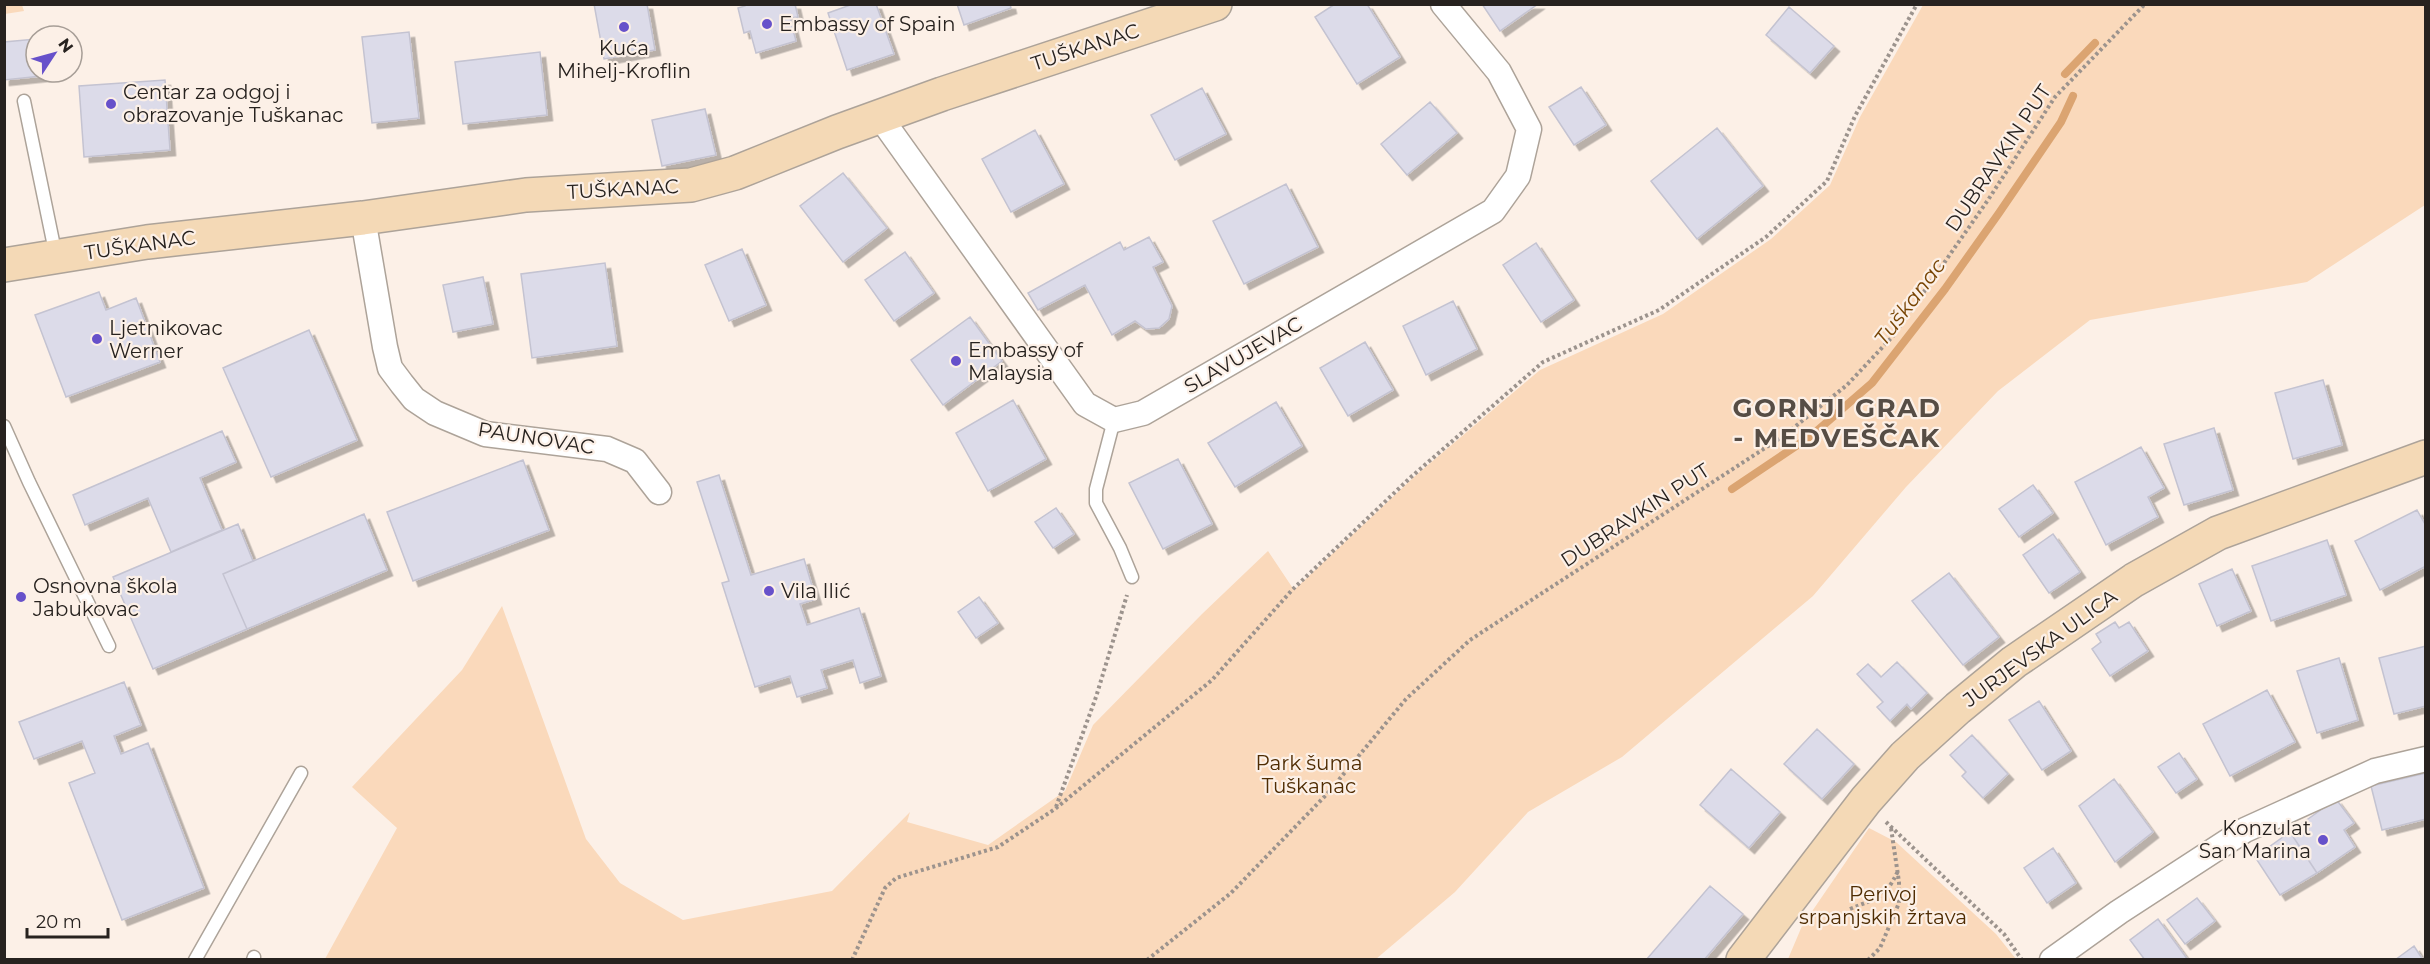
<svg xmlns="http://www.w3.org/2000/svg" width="2430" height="964" font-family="Montserrat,sans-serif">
  <defs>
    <filter id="shadow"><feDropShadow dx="5.5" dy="5.5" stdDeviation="0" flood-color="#0004"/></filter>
  </defs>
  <rect width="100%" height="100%" fill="#fcf0e7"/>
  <path fill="#fad9bb" d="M 5,4 L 22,5 L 24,11 L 5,14 Z
    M 1923,5 L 2425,5 L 2425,205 L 2307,282 L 2090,320 L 1998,391 L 1906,487 L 1813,596 L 1622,757 L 1528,812 L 1455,892 L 1376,959 L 325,959 L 397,828 L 352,787 L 462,670 L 502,606 L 586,839 L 620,883 L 683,920 L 832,891 L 910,812 L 907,822 L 988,845 L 1065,791 L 1093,725 L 1202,614 L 1268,551 L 1294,590 L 1415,476 L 1540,370 L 1663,314 L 1771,239 L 1830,185 L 1860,117 Z
    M 1869,828 L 1896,842 L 1996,934 L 2016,959 L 1788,959 L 1802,926 Z"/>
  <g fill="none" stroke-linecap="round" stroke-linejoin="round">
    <path stroke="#dba471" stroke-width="8" d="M 2065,74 L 2095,43
      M 1732,489 L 1811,436 L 1872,383 L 1945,289 L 1999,213 L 2061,122 L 2073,96"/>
  </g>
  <path fill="#dcdbe9" stroke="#c4c3d1" stroke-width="1.5" filter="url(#shadow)" d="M 594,4 L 647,4 L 655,50 L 604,59 Z
    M 745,4 L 795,4 L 798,17 L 790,18 L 796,41 L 756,53 L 750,31 L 744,33 L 738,8 L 745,6 Z
    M 853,4 L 876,4 L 894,54 L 847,70 L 828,13 Z
    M 957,4 L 1010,4 L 1011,8 L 964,25 Z
    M 1335,4 L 1367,4 L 1400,57 L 1357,84 L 1315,17 Z
    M 1482,4 L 1538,4 L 1500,31 Z
    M 1789,7 L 1834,46 L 1810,73 L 1766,35 Z
    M 409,32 L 419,118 L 372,123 L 362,37 Z
    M 36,39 L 36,72 L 51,72 L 51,75 L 4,80 L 4,42 Z
    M 540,52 L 547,115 L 463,124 L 455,62 Z
    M 165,80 L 170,150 L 84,157 L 79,86 Z
    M 1581,87 L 1606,125 L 1574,145 L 1549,107 Z
    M 1202,88 L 1226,134 L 1175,160 L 1151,115 Z
    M 1430,102 L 1457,133 L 1407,175 L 1381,144 Z
    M 705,109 L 716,155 L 662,166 L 652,120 Z
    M 1717,128 L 1763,186 L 1697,239 L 1651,181 Z
    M 1035,130 L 1064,184 L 1011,212 L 982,159 Z
    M 843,173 L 887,228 L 843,262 L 800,206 Z
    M 1286,184 L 1318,247 L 1244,284 L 1213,221 Z
    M 1149,237 L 1163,262 L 1153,267 L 1172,306 L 1169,319 L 1159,328 L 1146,329 L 1135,321 L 1112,335 L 1085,285 L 1038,310 L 1028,293 L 1120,242 L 1124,250 Z
    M 1536,243 L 1574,300 L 1541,322 L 1503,265 Z
    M 742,249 L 766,305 L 729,321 L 705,265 Z
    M 905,252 L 934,293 L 894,321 L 865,280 Z
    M 605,263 L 617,346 L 532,358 L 521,274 Z
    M 483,277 L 493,324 L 453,332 L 443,285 Z
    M 99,292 L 106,310 L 136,298 L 160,362 L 66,397 L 35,315 Z
    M 1453,301 L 1477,349 L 1426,375 L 1403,326 Z
    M 970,317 L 1002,361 L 943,405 L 911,360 Z
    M 309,330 L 357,440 L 271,477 L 223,368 Z
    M 1365,342 L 1393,390 L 1348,416 L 1320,368 Z
    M 2323,380 L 2342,445 L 2293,459 L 2275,393 Z
    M 1013,400 L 1046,459 L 988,491 L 956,433 Z
    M 1276,402 L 1302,446 L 1235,487 L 1208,443 Z
    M 2214,428 L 2233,490 L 2184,505 L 2164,444 Z
    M 222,431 L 236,462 L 200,478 L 222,530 L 171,552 L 148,498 L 85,525 L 73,495 Z
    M 2141,447 L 2164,488 L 2148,497 L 2158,517 L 2106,545 L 2075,482 Z
    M 1178,459 L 1212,524 L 1163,549 L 1129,483 Z
    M 523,460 L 549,530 L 413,581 L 387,512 Z
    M 719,475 L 751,575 L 804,559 L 816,599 L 800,604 L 807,625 L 859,608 L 881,676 L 860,683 L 853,660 L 821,670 L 827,688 L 797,697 L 790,676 L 755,687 L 722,583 L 729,581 L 697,482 Z
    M 2033,485 L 2053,513 L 2019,537 L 1999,509 Z
    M 1056,508 L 1074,534 L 1053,548 L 1035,522 Z
    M 2417,510 L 2426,526 L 2426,566 L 2380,590 L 2355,541 Z
    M 364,514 L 387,570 L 247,629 L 223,574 Z
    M 238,524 L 253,561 L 223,574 L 247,629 L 153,669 L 113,577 Z
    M 2053,534 L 2080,572 L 2049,593 L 2023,555 Z
    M 2327,540 L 2346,595 L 2271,621 L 2252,566 Z
    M 2232,569 L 2251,611 L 2217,626 L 2199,584 Z
    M 1949,573 L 1999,637 L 1963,665 L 1912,601 Z
    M 979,597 L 998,623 L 976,638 L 958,612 Z
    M 2115,622 L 2119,628 L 2129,622 L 2148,651 L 2110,676 L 2092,649 L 2101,642 L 2096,634 Z
    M 2426,646 L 2426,706 L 2394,714 L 2379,658 Z
    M 2339,658 L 2358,720 L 2317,733 L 2297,671 Z
    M 1897,662 L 1927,693 L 1911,709 L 1907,704 L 1890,721 L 1877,707 L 1883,702 L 1857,674 L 1868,664 L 1881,677 Z
    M 124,682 L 141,725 L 114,736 L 121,754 L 148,743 L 204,888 L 122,920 L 69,783 L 95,773 L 82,741 L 34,759 L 19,722 Z
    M 2267,690 L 2295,742 L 2230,776 L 2203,724 Z
    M 2039,701 L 2071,751 L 2042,770 L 2009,720 Z
    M 1817,729 L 1854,764 L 1822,799 L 1784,764 Z
    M 1972,735 L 2008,774 L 1983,798 L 1962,776 L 1966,772 L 1950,755 Z
    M 2179,753 L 2197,779 L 2176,793 L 2158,767 Z
    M 1731,769 L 1780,812 L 1749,848 L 1700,805 Z
    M 2426,773 L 2426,819 L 2382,830 L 2371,786 Z
    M 2114,779 L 2153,832 L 2115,862 L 2079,806 Z
    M 2336,799 L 2354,823 L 2344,830 L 2355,847 L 2317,873 L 2290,832 Z
    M 2290,832 L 2317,873 L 2280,895 L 2255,857 Z
    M 2053,848 L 2076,883 L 2047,903 L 2024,868 Z
    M 1710,886 L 1743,914 L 1704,960 L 1646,960 Z
    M 2197,898 L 2215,921 L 2185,944 L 2167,920 Z
    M 2158,919 L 2188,960 L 2145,960 L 2130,940 Z
    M 2414,946 L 2423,960 L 2395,960 Z"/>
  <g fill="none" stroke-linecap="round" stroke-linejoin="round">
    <defs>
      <path id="lane" d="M 24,101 L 56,256
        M 1114,420 L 1096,489 L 1096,503 L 1120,548 L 1132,577
        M 4,426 L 29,482 L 109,646
        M 195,960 L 301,773
        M 253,960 L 254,957"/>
      <path id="street" d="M 880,117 L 1085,404 L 1114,420 L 1143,413 L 1493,211 L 1518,176 L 1529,129 L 1499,72 L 1443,4
        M 363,218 L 385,347 L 390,368 L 402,384 L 414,399 L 435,413 L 485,434 L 607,449 L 635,461 L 659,492
        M 2052,960 L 2119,912 L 2245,830 L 2375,771 L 2426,759"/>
      <path id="secondary" d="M 4,265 L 147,242 L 363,218 L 526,195 L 691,185 L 735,173 L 837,132 L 942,94 L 1215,4
        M 1743,960 L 1866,800 L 1905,756 L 1958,708 L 2014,662 L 2134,580 L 2218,533 L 2426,457"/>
    </defs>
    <use href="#lane" stroke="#ada399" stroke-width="15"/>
    <use href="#street" stroke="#ada399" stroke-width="27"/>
    <use href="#secondary" stroke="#ada399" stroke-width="36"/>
    <path stroke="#9c938d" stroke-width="4" stroke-dasharray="3 3" stroke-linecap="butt" d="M 1056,807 L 1096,697 L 1127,595
      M 1886,822 L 2004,934 L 2022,960
      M 1850,909 C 1878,897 1884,900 1898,871
      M 852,960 L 885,888 L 896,878 L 998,847 L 1055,809 L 1212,680 L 1292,590 L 1411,477 L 1543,362 L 1659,310 L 1766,237 L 1827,181 L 1855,116 L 1917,4
      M 1147,960 L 1231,893 L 1327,794 L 1406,699 L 1470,640 L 1782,437 L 1847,385 L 1893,336 L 1988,200 L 2055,97 L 2145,4
      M 1868,960 L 1880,948 L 1899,903 L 1899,882 L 1891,828"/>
    <use href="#lane" stroke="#fff" stroke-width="12"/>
    <use href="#street" stroke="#fff" stroke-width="24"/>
    <use href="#secondary" stroke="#f4d9b6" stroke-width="33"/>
  </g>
  <g fill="#6751ca" stroke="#fcf0e7" stroke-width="2">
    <circle cx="767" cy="24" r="6"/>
    <circle cx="624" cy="27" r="6"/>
    <circle cx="111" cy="104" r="6"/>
    <circle cx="97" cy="339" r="6"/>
    <circle cx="956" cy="361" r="6"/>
    <circle cx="769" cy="591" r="6"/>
    <circle cx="21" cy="597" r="6"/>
    <circle cx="2323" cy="840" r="6"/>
  </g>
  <g text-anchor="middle" stroke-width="4.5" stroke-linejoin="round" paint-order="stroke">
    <g font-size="20" fill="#27221f" stroke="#fcf0e7" text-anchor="start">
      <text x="779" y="31">Embassy of Spain</text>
      <text x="624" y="55" text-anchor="middle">Kuća<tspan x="624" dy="23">Mihelj-Kroflin</tspan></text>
      <text x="123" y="99">Centar za odgoj i<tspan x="123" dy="23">obrazovanje Tuškanac</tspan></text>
      <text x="109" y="335">Ljetnikovac<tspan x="109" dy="23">Werner</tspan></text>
      <text x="968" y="357">Embassy of<tspan x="968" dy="23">Malaysia</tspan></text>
      <text x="33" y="593">Osnovna škola<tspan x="33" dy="23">Jabukovac</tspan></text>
      <text x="781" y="598">Vila Ilić</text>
      <text x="2311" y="835" text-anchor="end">Konzulat<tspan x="2311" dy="23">San Marina</tspan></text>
    </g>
    <g font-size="20" fill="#27221f" stroke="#fcf0e7">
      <text transform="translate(1085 47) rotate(-18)" y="7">TUŠKANAC</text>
      <text transform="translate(1998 158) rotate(-56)" y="7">DUBRAVKIN PUT</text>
      <text transform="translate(623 189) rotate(-3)" y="7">TUŠKANAC</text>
      <text transform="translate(140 245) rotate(-8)" y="7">TUŠKANAC</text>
      <text transform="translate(1243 355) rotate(-30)" y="7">SLAVUJEVAC</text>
      <text transform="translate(536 438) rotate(9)" y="7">PAUNOVAC</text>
      <text transform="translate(1635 515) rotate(-33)" y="7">DUBRAVKIN PUT</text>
      <text transform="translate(2040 648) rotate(-36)" y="7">JURJEVSKA ULICA</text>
    </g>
    <g font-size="20" fill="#4f2c02" stroke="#fcf0e7">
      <text x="1309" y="770">Park šuma<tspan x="1309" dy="23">Tuškanac</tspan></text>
      <text x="1883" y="901">Perivoj<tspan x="1883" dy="23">srpanjskih žrtava</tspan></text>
    </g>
    <g font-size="21" font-style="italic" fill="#784504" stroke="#fcf0e7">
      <text transform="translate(1910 302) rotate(-53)" y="7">Tuškanac</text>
    </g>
    <g font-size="26" font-weight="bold" letter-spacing="1.5" fill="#564d45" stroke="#fcf0e7">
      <text x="1837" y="417">GORNJI GRAD<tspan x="1837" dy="30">- MEDVEŠČAK</tspan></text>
    </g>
  </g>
  <rect width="2430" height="964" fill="none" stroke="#27221f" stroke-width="12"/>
  <g transform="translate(54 54) rotate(54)"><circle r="28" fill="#fcf0e7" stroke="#a79e97" stroke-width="1.5"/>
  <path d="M0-4.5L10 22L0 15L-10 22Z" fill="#6751ca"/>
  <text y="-9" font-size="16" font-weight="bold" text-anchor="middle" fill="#27221f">N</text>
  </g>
  <path d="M27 928v9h81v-9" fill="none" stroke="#27221f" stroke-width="3"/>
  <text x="36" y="928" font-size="18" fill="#27221f" stroke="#fcf0e7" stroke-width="4.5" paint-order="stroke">20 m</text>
</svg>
